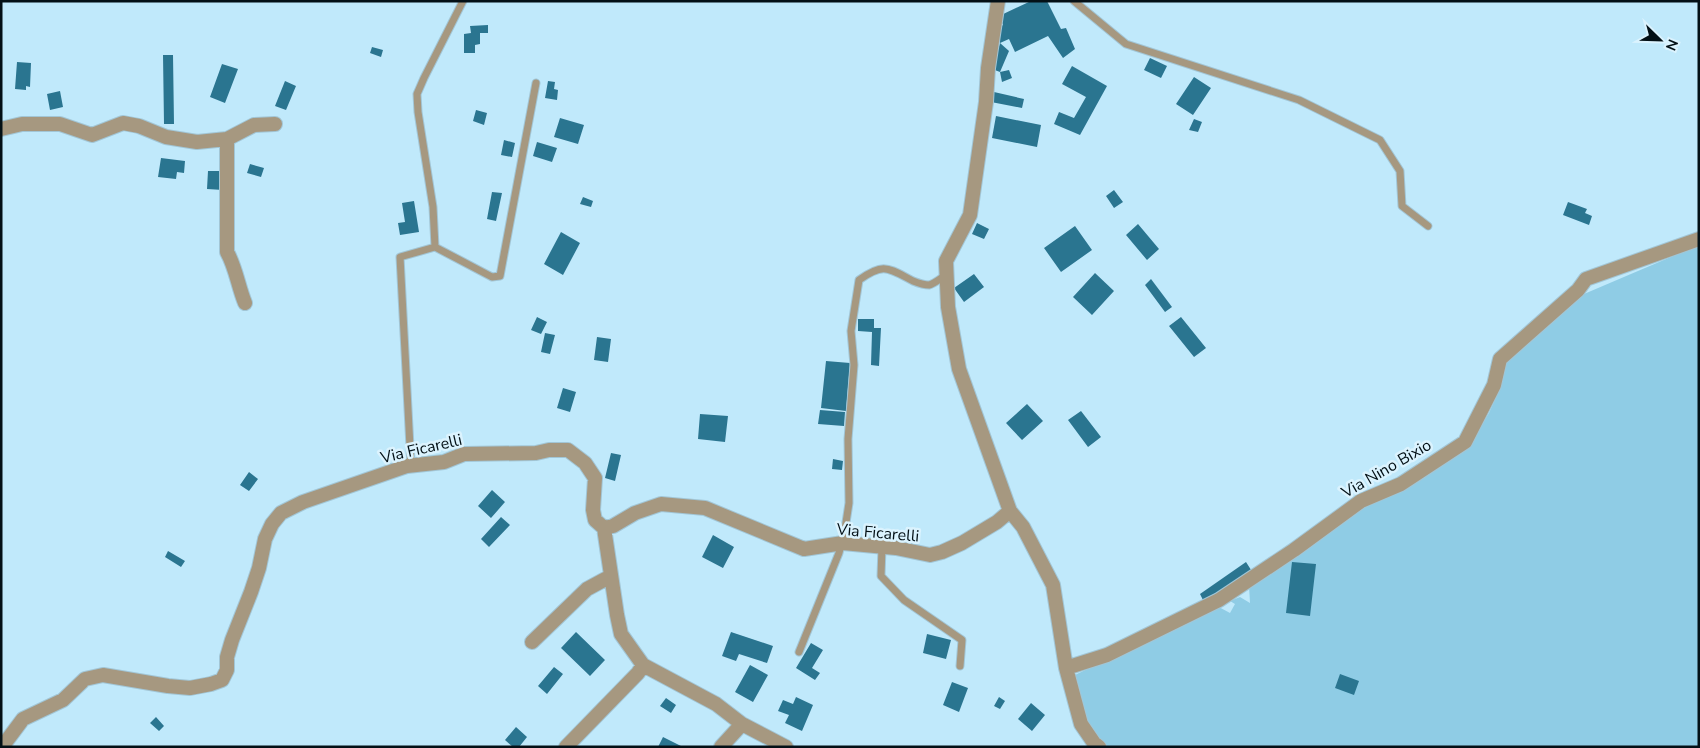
<svg xmlns="http://www.w3.org/2000/svg" width="1700" height="748" font-family="'Nunito Sans',sans-serif">
  <rect width="100%" height="100%" fill="#c0e9fb"/>
  <path fill="#8fcce5" d="M 1699,245 L 1699,747 L 1107,747 C 1083,727 1082,704 1075,675 L 1217,606 L 1230,613 L 1235,604 L 1230,601 L 1240,597 L 1250,603 L 1249,586 L 1361,505 L 1469,445 L 1489,413 L 1500,388 L 1504,362 L 1584,294 Z"/>
  <path fill="#2a7590" d="M 1031,1 L 1047,1 L 1061,29 L 1066,28 L 1075,49 L 1063,58 L 1048,36 L 1015,52 L 1009,39 L 1000,43 L 999,27 L 1003,25 L 999,16 Z
    M 488,25 L 488,33 L 480,33 L 480,44 L 475,45 L 475,53 L 464,53 L 464,34 L 471,33 L 470,26 Z
    M 1000,43 L 1009,51 L 1000,72 L 992,69 Z
    M 372,47 L 383,50 L 381,57 L 370,53 Z
    M 163,55 L 173,55 L 174,124 L 164,124 Z
    M 1150,58 L 1167,66 L 1161,78 L 1144,70 Z
    M 17,62 L 31,63 L 30,87 L 26,86 L 26,90 L 15,89 Z
    M 222,64 L 238,69 L 225,103 L 210,97 Z
    M 1072,66 L 1107,86 L 1080,135 L 1054,124 L 1059,112 L 1074,118 L 1086,97 L 1062,84 Z
    M 1009,70 L 1012,78 L 1002,82 L 1000,72 Z
    M 1194,77 L 1211,88 L 1193,115 L 1176,104 Z
    M 285,81 L 296,86 L 286,110 L 275,106 Z
    M 548,81 L 555,82 L 554,89 L 558,90 L 557,100 L 545,98 Z
    M 60,91 L 63,107 L 50,110 L 47,94 Z
    M 994,92 L 1024,99 L 1022,108 L 991,102 Z
    M 476,110 L 487,113 L 484,125 L 473,121 Z
    M 996,116 L 1041,125 L 1037,147 L 992,138 Z
    M 560,118 L 584,125 L 578,144 L 554,137 Z
    M 1194,119 L 1202,122 L 1198,132 L 1189,130 Z
    M 504,140 L 515,143 L 512,157 L 501,155 Z
    M 537,142 L 557,148 L 552,162 L 533,156 Z
    M 161,158 L 185,161 L 184,173 L 177,172 L 176,179 L 158,177 Z
    M 250,164 L 264,168 L 261,177 L 247,173 Z
    M 208,171 L 224,171 L 223,190 L 207,189 Z
    M 1114,190 L 1123,202 L 1114,208 L 1106,196 Z
    M 492,192 L 502,193 L 496,221 L 487,219 Z
    M 583,197 L 593,201 L 591,207 L 580,204 Z
    M 414,201 L 419,232 L 400,235 L 398,223 L 405,222 L 402,203 Z
    M 1568,202 L 1587,209 L 1585,213 L 1592,216 L 1589,225 L 1563,215 Z
    M 977,223 L 989,229 L 984,239 L 972,234 Z
    M 1138,224 L 1159,249 L 1147,260 L 1126,235 Z
    M 1075,226 L 1092,250 L 1061,272 L 1044,248 Z
    M 561,232 L 580,243 L 563,275 L 544,264 Z
    M 1095,273 L 1114,291 L 1092,315 L 1073,297 Z
    M 974,274 L 984,287 L 964,302 L 954,288 Z
    M 1151,279 L 1172,307 L 1165,312 L 1145,285 Z
    M 537,317 L 547,322 L 541,334 L 531,330 Z
    M 1181,317 L 1206,348 L 1194,357 L 1169,326 Z
    M 858,319 L 874,319 L 874,328 L 881,328 L 879,366 L 871,365 L 872,332 L 858,331 Z
    M 545,333 L 555,335 L 550,354 L 541,352 Z
    M 597,337 L 611,339 L 608,362 L 594,360 Z
    M 826,361 L 850,363 L 846,411 L 821,408 Z
    M 563,388 L 576,392 L 570,412 L 557,408 Z
    M 1027,404 L 1043,421 L 1022,440 L 1006,423 Z
    M 820,410 L 845,412 L 844,426 L 818,424 Z
    M 1081,411 L 1101,437 L 1088,447 L 1068,420 Z
    M 700,414 L 728,416 L 725,442 L 698,439 Z
    M 611,453 L 621,455 L 615,481 L 605,478 Z
    M 833,459 L 843,461 L 842,470 L 832,469 Z
    M 249,472 L 258,479 L 249,491 L 240,485 Z
    M 492,490 L 505,502 L 491,518 L 478,506 Z
    M 501,517 L 510,525 L 489,547 L 481,539 Z
    M 713,535 L 734,547 L 723,568 L 702,557 Z
    M 168,551 L 185,561 L 181,567 L 165,557 Z
    M 1246,562 L 1253,573 L 1203,600 L 1200,594 Z
    M 1292,562 L 1316,564 L 1310,616 L 1286,613 Z
    M 576,632 L 605,660 L 590,676 L 561,648 Z
    M 731,632 L 773,646 L 767,663 L 739,654 L 736,661 L 722,656 Z
    M 927,634 L 951,640 L 946,659 L 923,653 Z
    M 811,643 L 823,650 L 812,668 L 820,673 L 815,680 L 796,668 Z
    M 750,665 L 768,675 L 753,702 L 735,692 Z
    M 554,667 L 563,674 L 547,694 L 538,686 Z
    M 1340,674 L 1359,681 L 1354,695 L 1335,688 Z
    M 952,682 L 968,688 L 959,712 L 943,705 Z
    M 796,697 L 813,705 L 802,731 L 785,723 L 789,715 L 778,711 L 783,700 L 793,704 Z
    M 999,697 L 1005,701 L 1000,709 L 994,706 Z
    M 666,698 L 676,705 L 671,713 L 660,706 Z
    M 1031,703 L 1045,715 L 1032,731 L 1018,719 Z
    M 156,717 L 164,726 L 159,731 L 150,723 Z
    M 516,727 L 527,737 L 519,747 L 513,747 L 505,740 Z
    M 663,737 L 683,747 L 658,747 Z"/>
  <g fill="none" stroke-linecap="round" stroke-linejoin="round">
    <defs>
      <path id="service" d="M 1074,1 L 1126,44 L 1299,100 L 1380,140 L 1400,171 L 1402,206 L 1428,226
        M 435,247 L 492,277 L 500,276 L 536,83
        M 411,466 L 400,257 L 435,247 L 433,207 L 418,112 L 417,94 L 424,78 L 463,1
        M 882,547 L 881,576 L 904,600 L 962,640 L 960,666
        M 799,652 L 839,553 L 845,529 L 849,503 L 848,439 L 854,365 L 851,331 L 859,280 C 884,262 888,268 913,281 C 918,283 924,285 929,285 C 934,284 941,278 946,275"/>
      <path id="minor" d="M 998,1 L 988,68 L 986,102 L 970,215 L 946,261 L 948,307 L 959,369 L 1010,511 L 1023,527 L 1053,585 L 1066,668 L 1081,724 L 1094,743 L 1099,747
        M 1,129 L 22,124 L 60,124 L 92,135 L 123,123 L 139,126 L 166,137 L 197,142 L 227,139 L 254,125 L 275,124
        M 227,139 L 227,252 C 236,268 238,286 245,303
        M 604,528 L 617,615 L 621,634 L 643,665 L 716,704 L 742,724 L 786,747
        M 532,642 L 587,589 L 611,576
        M 1066,668 L 1107,655 L 1219,600 L 1294,550 L 1361,501 L 1401,484 L 1465,442 L 1494,385 L 1500,359 L 1578,290 L 1586,279 L 1699,239
        M 2,747 L 23,719 L 63,700 L 85,679 L 103,675 L 168,686 L 190,688 L 211,684 L 222,680 L 227,670 L 227,657 L 232,640 L 251,592 L 259,568 L 265,539 L 272,524 L 281,513 L 303,502 L 407,466 L 444,462 L 464,454 L 536,453 L 549,450 L 568,450 L 585,463 L 595,478 L 593,510 L 595,520 L 604,528 L 613,526 L 635,513 L 661,504 L 705,508 L 804,549 L 843,543 L 896,548 L 930,555 L 942,552 L 962,543 L 997,522 L 1010,511
        M 566,747 L 638,673 L 643,665
        M 721,747 L 742,724"/>
    </defs>
    <use href="#service" stroke="#a2c6d6" stroke-width="9"/>
    <use href="#minor" stroke="#a2c6d6" stroke-width="16"/>
    <use href="#service" stroke="#a69880" stroke-width="7"/>
    <use href="#minor" stroke="#a69880" stroke-width="14"/>
  </g>
  <g text-anchor="middle" stroke-width="5" stroke-linejoin="round" paint-order="stroke">
    <g font-size="16" fill="#031016" stroke="#dbf3fe">
      <text transform="translate(421 448) rotate(-13)" y="6">Via Ficarelli</text>
      <text transform="translate(1386 468) rotate(-30)" y="6">Via Nino Bixio</text>
      <text transform="translate(878 532) rotate(5)" y="6">Via Ficarelli</text>
    </g>
  </g>
  <rect width="1700" height="748" fill="none" stroke="#031016" stroke-width="5"/>
  <g transform="translate(1660 40) rotate(113)" stroke="#dbf3fe" stroke-width="4" paint-order="stroke">
  <path d="M0-4L9 19L0 12L-9 19Z" fill="#031016"/>
  <text y="-8" font-size="14" font-weight="bold" text-anchor="middle" fill="#031016">N</text>
  </g>
</svg>
